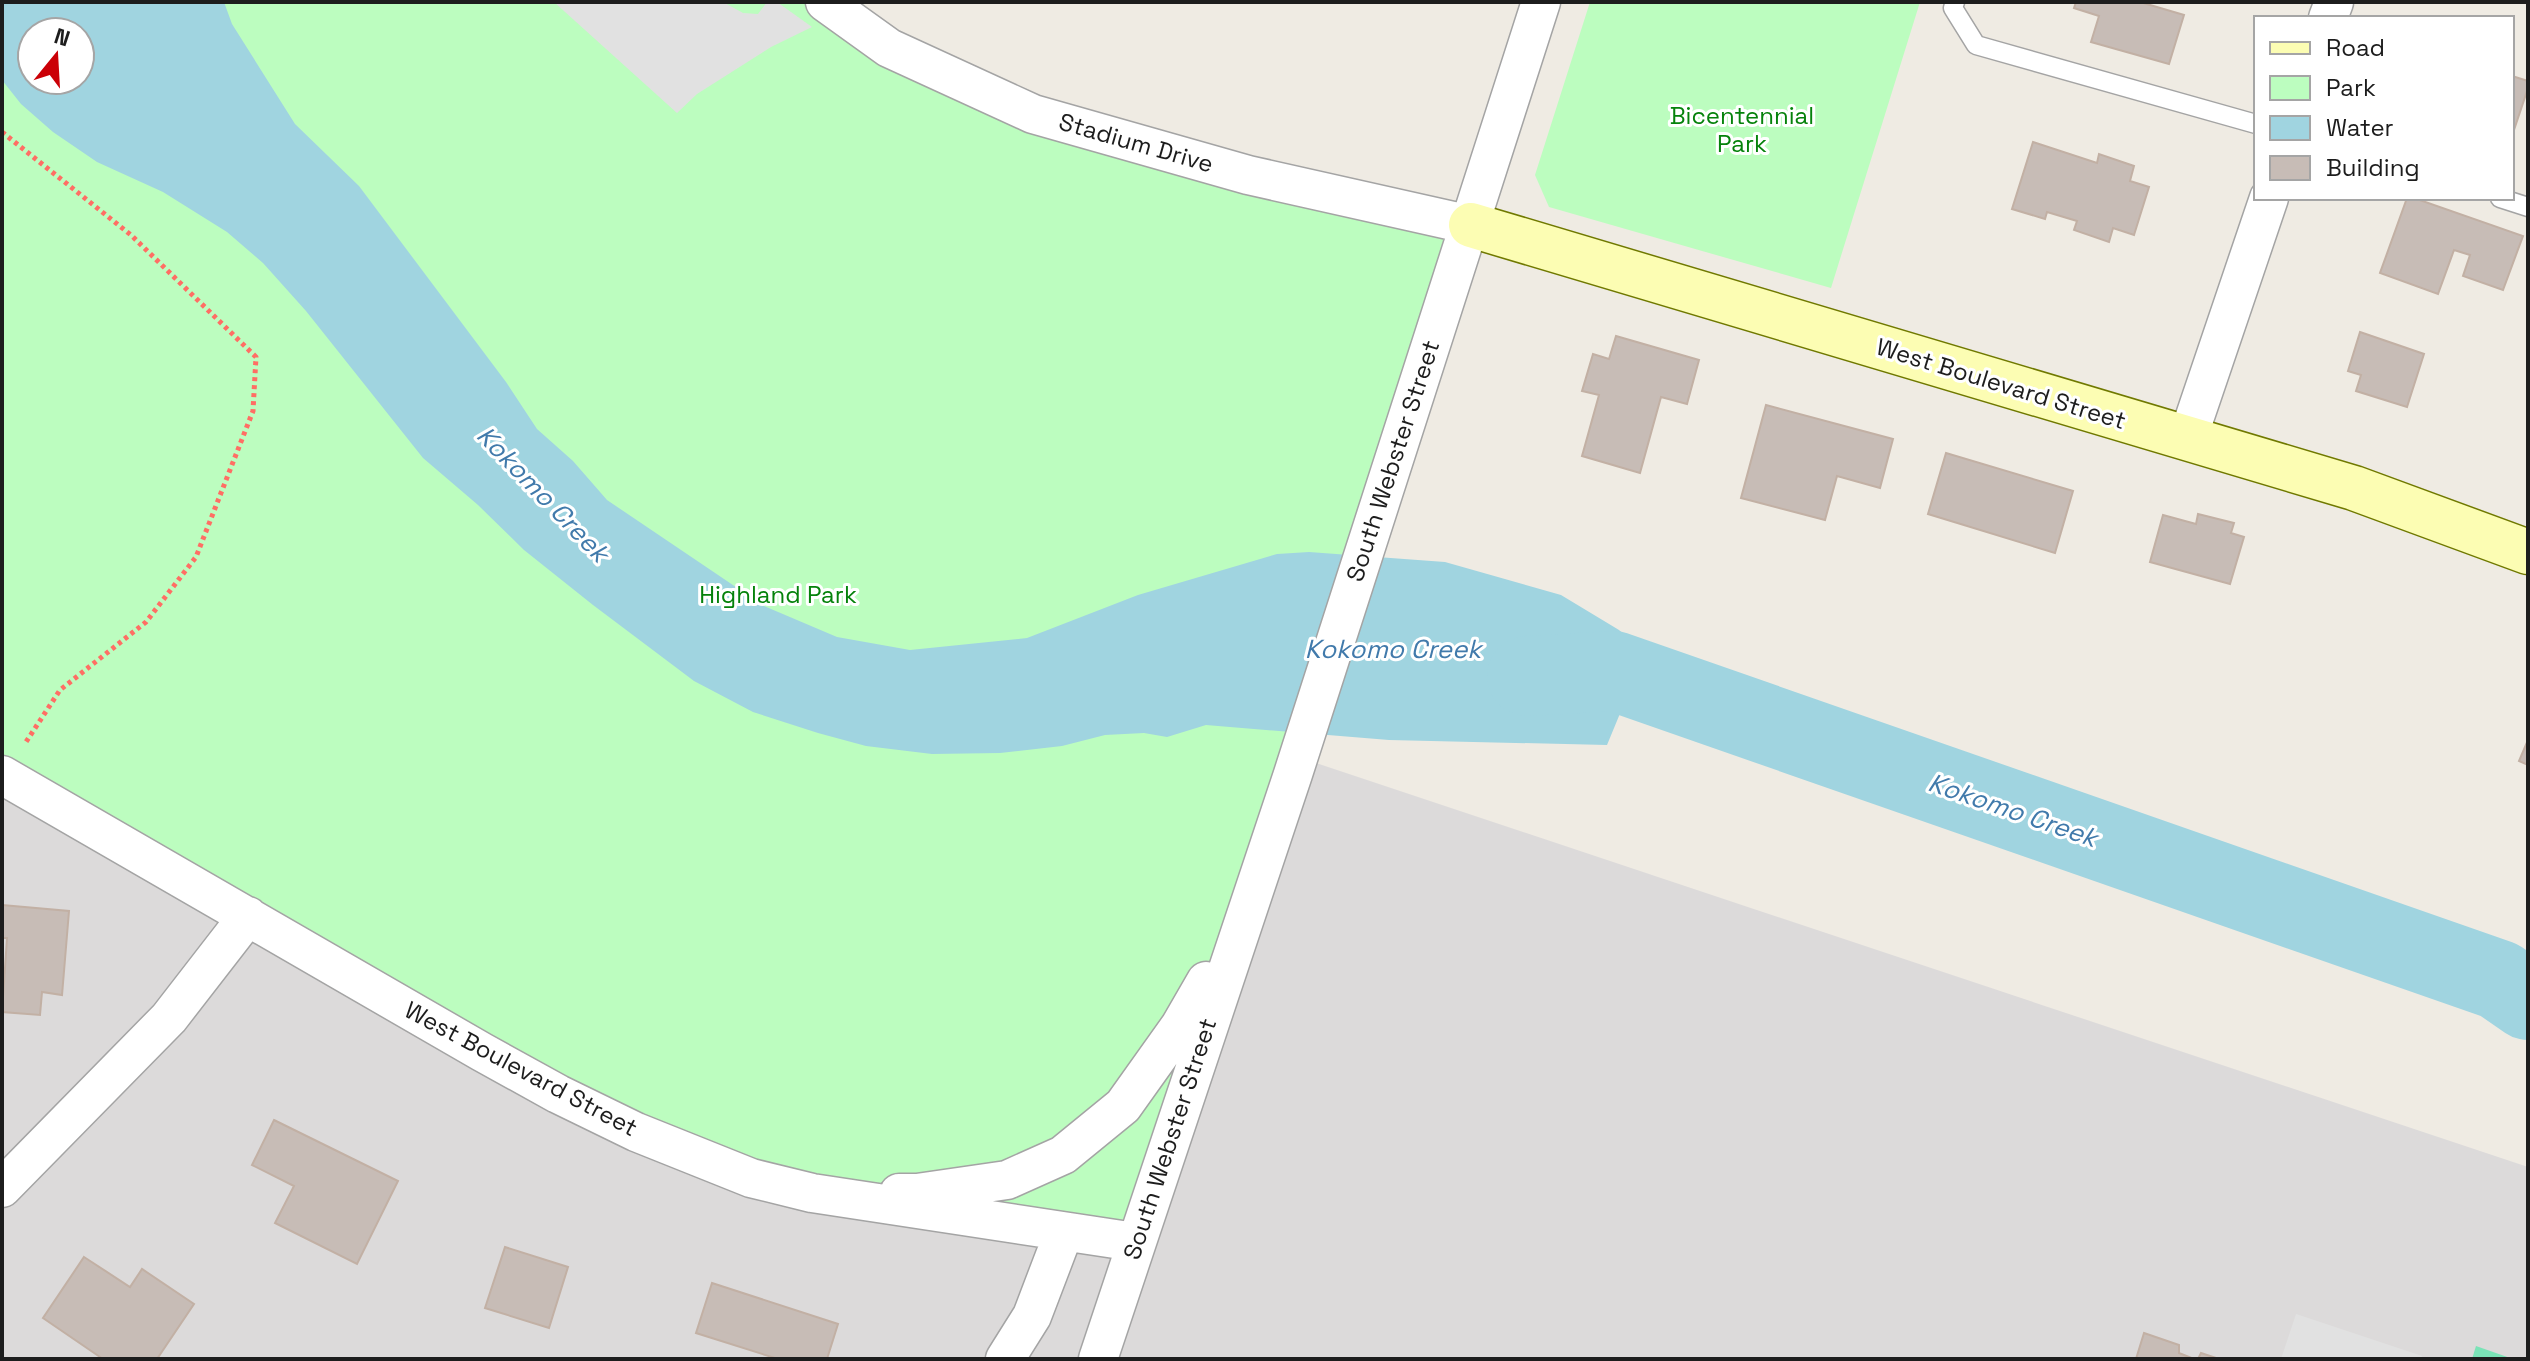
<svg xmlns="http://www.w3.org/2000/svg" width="2530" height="1361" font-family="'Space Grotesk',sans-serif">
  <rect width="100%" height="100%" fill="#efebe3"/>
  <path fill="#dcdada" d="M 1298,757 L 2528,1167 L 2528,1359 L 1102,1359 Z
    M 2,775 L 1135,1242 L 1098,1359 L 2,1359 Z"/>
  <path fill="#bcfdbf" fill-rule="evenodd" d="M 2,2 L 864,2 L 857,26 L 1033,114 L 1471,225 L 1135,1242 L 751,1178 L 2,775 ZM 32,32 L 80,32 L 80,80 L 32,80 Z
    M 1590,2 L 1920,2 L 1831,288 L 1549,207 L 1535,175 Z"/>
  <path fill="#7be3b7" d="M 2476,1346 L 2513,1359 L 2472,1359 Z"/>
  <path fill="#e1e1e1" d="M 554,2 L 723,2 L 743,13 L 758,14 L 767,2 L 777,2 L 812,27 L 771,47 L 697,94 L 677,113 Z
    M 2296,1314 L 2422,1356 L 2421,1359 L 2281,1359 Z"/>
  <path fill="#a0d4e0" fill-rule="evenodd" d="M 2,2 L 224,2 L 232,24 L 295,124 L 359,186 L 506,382 L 537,429 L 573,461 L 607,500 L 764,606 L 837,637 L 910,650 L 1027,638 L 1138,595 L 1277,554 L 1309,552 L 1445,562 L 1561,595 L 1619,630 L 1645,653 L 1607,745 L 1389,740 L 1206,725 L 1167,737 L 1144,733 L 1105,735 L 1062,746 L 1000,753 L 932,754 L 866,746 L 818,733 L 753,712 L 694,681 L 593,605 L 524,550 L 478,505 L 423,458 L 306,311 L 263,263 L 227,232 L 163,192 L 97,162 L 53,132 L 21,104 L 2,80 ZM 32,32 L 80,32 L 80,80 L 32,80 Z"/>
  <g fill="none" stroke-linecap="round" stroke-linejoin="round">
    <path stroke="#a0d4e0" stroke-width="80" d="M 1527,676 L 1614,671 L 2499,980 L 2528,1000"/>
  </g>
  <path fill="#c7bcb6" stroke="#c2b0a4" stroke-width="2" d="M 2076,2 L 2140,2 L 2184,15 L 2169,64 L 2091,42 L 2099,16 L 2074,8 Z
    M 2512,76 L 2528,81 L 2528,88 L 2512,136 Z
    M 2033,142 L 2097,163 L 2099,154 L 2134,166 L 2130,181 L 2149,187 L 2134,235 L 2113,228 L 2109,242 L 2074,230 L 2077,221 L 2047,212 L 2045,219 L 2012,209 Z
    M 2407,198 L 2414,198 L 2523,236 L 2503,290 L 2463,276 L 2470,255 L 2454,250 L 2438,294 L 2380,273 Z
    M 2360,332 L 2424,354 L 2407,407 L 2356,391 L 2361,375 L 2348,371 Z
    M 1616,336 L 1699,360 L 1687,404 L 1661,397 L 1640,473 L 1582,456 L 1599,395 L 1582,391 L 1593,354 L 1609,359 Z
    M 1766,405 L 1893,439 L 1880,488 L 1837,476 L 1825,520 L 1741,498 Z
    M 1946,453 L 2073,491 L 2055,553 L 1928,514 Z
    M 2198,514 L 2234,523 L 2231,533 L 2244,537 L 2230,584 L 2150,562 L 2163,515 L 2196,524 Z
    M 2528,740 L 2528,765 L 2519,761 Z
    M 2,905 L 69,911 L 62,995 L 42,992 L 40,1015 L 2,1012 L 7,938 L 2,938 Z
    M 274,1120 L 398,1181 L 357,1264 L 275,1223 L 294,1186 L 252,1165 Z
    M 505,1247 L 568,1267 L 549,1328 L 485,1308 Z
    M 84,1257 L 130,1287 L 142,1269 L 194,1304 L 157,1359 L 103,1359 L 43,1318 Z
    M 712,1283 L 838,1324 L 827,1359 L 778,1359 L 696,1333 Z
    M 2144,1333 L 2179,1345 L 2179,1353 L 2194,1359 L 2136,1359 Z
    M 2201,1353 L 2219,1359 L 2198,1359 Z"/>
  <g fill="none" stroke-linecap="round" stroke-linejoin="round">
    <defs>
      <path id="lane" d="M 1955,2 L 1953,8 L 1976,45 L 2256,124
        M 2500,198 L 2528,207"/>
      <path id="street" d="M 825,2 L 889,48 L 1033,114 L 1248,175 L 1471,225
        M 2328,18 L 2334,2
        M 2187,440 L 2269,198
        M 2,775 L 482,1052 L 558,1094 L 636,1132 L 751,1178 L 812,1193 L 1135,1242
        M 2,1188 L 169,1018 L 248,916
        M 899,1193 L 917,1193 L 1007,1180 L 1063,1155 L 1123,1106 L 1180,1026 L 1206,981
        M 1005,1359 L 1032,1316 L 1064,1232
        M 1098,1359 L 1293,774 L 1541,2"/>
      <path id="secondary" d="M 1471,225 L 2354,488 L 2528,552"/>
    </defs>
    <use href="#lane" stroke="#a4a4a4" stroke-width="21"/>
    <use href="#street" stroke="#a4a4a4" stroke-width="41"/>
    <use href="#secondary" stroke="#707900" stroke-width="47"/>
    <path stroke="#ff6e64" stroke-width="5" stroke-dasharray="4 4" stroke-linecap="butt" d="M 2,132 L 131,235 L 256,357 L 253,411 L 196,557 L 146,622 L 60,690 L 26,742"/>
    <use href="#lane" stroke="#fff" stroke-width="18"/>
    <use href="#street" stroke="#fff" stroke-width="38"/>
    <use href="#secondary" stroke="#fcfdb3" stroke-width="44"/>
  </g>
  <g text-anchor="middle" stroke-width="6" stroke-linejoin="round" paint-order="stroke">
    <g font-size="24" fill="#05820b" stroke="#fff">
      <text x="1742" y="124">Bicentennial<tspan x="1742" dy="28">Park</tspan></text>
      <text x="778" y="603">Highland Park</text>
    </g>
    <g font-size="24" fill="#1d1d1d" stroke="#fff">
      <text transform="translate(1136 143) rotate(16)" y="8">Stadium Drive</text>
      <text transform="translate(2001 384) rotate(17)" y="8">West Boulevard Street</text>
      <text transform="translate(1393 461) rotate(-72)" y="8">South Webster Street</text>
      <text transform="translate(521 1069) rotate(28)" y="8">West Boulevard Street</text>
      <text transform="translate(1170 1139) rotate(-72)" y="8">South Webster Street</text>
    </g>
    <g font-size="26" font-style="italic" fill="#417aab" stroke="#fff">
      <text transform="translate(543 494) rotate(46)" y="9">Kokomo Creek</text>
      <text x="1393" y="658">Kokomo Creek</text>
      <text transform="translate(2013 810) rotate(19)" y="9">Kokomo Creek</text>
    </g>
  </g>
  <rect width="2530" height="1361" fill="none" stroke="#1d1d1d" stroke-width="8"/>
  <rect x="2254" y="16" width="260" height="184" fill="#ffffff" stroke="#a5a5a5" stroke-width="2"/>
  <rect x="2270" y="42" width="40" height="12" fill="#fcfdb3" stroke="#a5a5a5" stroke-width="2"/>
  <text x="2326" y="56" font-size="24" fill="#1d1d1d">Road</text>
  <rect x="2270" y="76" width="40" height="24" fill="#bcfdbf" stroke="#a5a5a5" stroke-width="2"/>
  <text x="2326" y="96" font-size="24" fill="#1d1d1d">Park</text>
  <rect x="2270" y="116" width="40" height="24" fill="#a0d4e0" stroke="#a5a5a5" stroke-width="2"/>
  <text x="2326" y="136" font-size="24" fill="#1d1d1d">Water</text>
  <rect x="2270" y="156" width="40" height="24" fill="#c7bcb6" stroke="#a5a5a5" stroke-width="2"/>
  <text x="2326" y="176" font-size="24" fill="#1d1d1d">Building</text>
  <g transform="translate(56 56) rotate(18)"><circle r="38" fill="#ffffff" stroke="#a5a5a5" stroke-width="2"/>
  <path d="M0-6L14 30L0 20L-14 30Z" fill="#cb0007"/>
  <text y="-12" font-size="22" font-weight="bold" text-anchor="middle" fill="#1d1d1d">N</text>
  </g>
</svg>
